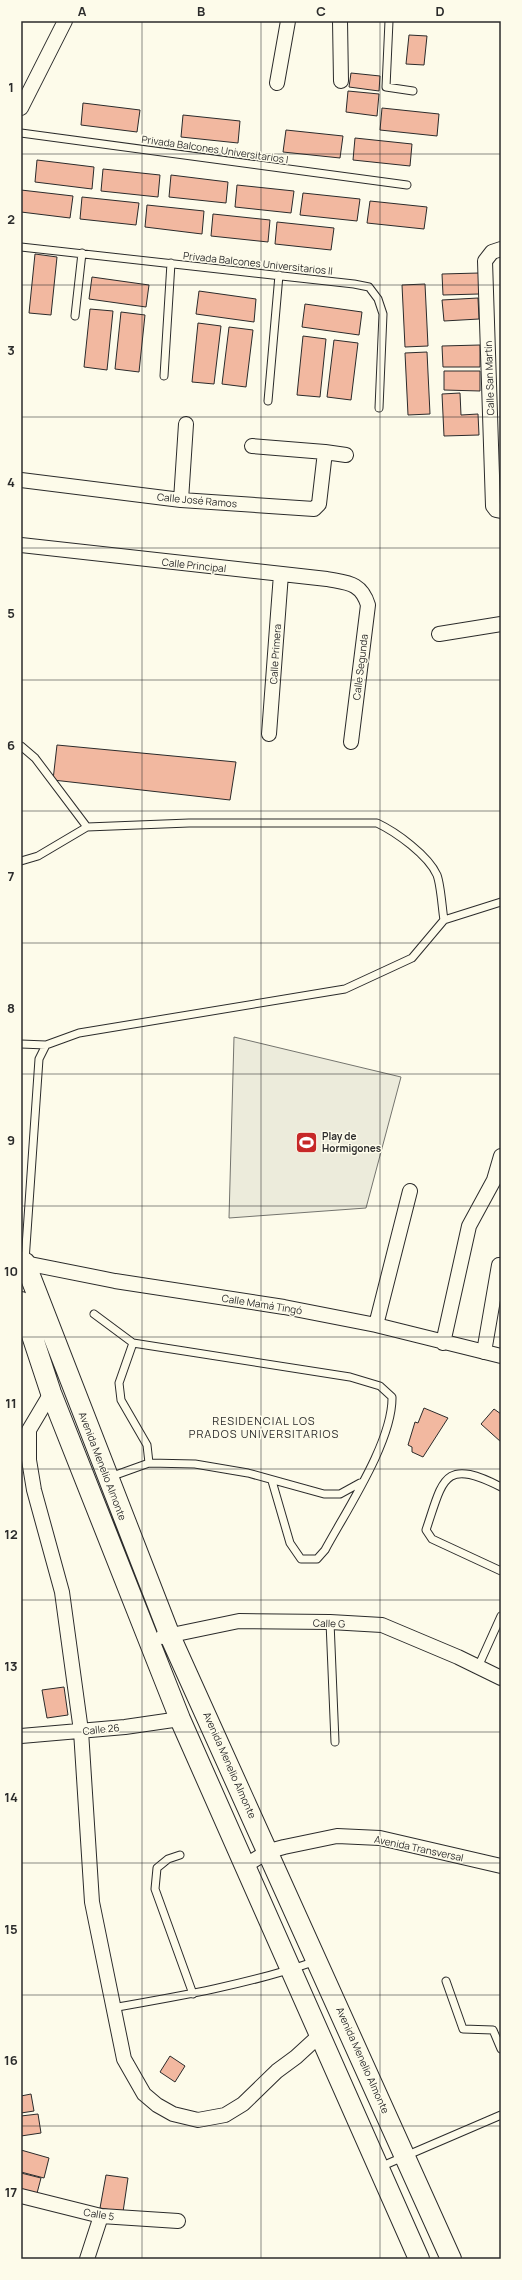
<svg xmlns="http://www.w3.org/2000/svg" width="522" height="2280" font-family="Manrope,sans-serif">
  <rect width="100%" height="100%" fill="#fdfbea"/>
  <path fill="#ecebdb" stroke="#74746e" d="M 234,1037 L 401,1077 L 366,1208 L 229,1218 Z"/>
  <path fill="#f2b8a0" stroke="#2b2b2b" d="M 409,35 L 427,36 L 424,65 L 406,64 Z
    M 351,73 L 380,76 L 379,91 L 349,87 Z
    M 348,91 L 379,94 L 377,116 L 346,112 Z
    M 83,103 L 140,110 L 137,132 L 81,125 Z
    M 382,108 L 439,114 L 437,136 L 380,130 Z
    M 183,115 L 240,121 L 238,143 L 181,137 Z
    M 286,130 L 343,136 L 340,158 L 283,152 Z
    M 355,138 L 412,144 L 410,166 L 353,160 Z
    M 37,160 L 94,167 L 92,189 L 35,182 Z
    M 103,169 L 160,175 L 158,197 L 101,191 Z
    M 171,175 L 228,182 L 226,203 L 169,197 Z
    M 237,185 L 294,191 L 291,213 L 235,207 Z
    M 21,190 L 73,196 L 70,218 L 21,212 Z
    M 303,193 L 360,199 L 357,221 L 300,215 Z
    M 82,197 L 139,203 L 136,225 L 80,219 Z
    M 370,201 L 427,207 L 424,229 L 367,223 Z
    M 147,205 L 204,211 L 202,234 L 145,227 Z
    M 213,214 L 270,220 L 268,242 L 211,236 Z
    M 277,222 L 334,228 L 331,250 L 275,244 Z
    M 35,254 L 57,257 L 51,315 L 29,313 Z
    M 479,273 L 479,294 L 443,295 L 442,274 Z
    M 92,277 L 149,285 L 146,307 L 89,299 Z
    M 425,284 L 428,346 L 405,347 L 402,285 Z
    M 199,291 L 256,299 L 254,322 L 196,314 Z
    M 478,298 L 479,319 L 444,321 L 442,300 Z
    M 305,304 L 362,312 L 359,335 L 302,327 Z
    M 90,309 L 113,311 L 107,370 L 84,367 Z
    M 121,312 L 145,315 L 139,372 L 115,369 Z
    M 198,323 L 221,326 L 214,384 L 192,382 Z
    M 229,327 L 253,330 L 246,387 L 222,384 Z
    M 303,336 L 326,339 L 320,397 L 297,395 Z
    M 334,340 L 358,343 L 351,400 L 327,397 Z
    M 480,345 L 480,367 L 443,367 L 442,346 Z
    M 427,352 L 430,414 L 408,415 L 405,353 Z
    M 444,371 L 480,371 L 480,391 L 444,390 Z
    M 460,393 L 461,415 L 478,414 L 479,435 L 444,436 L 442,394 Z
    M 57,745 L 236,762 L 230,800 L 53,780 Z
    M 424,1408 L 448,1418 L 423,1457 L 412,1452 L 412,1447 L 408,1445 L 415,1422 L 418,1423 Z
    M 494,1409 L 501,1414 L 501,1442 L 481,1424 Z
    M 64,1687 L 68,1715 L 47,1718 L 42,1690 Z
    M 170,2056 L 185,2066 L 175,2082 L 160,2072 Z
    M 31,2094 L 34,2111 L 21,2113 L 21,2096 Z
    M 38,2114 L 41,2133 L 21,2136 L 21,2116 Z
    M 21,2150 L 49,2158 L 44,2178 L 21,2172 Z
    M 21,2173 L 41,2178 L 36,2197 L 21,2193 Z
    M 106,2175 L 128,2178 L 123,2212 L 100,2208 Z"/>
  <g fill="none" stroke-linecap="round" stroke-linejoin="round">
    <defs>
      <path id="lane" d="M 389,21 L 386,87 L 413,91
        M 21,133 L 407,185
        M 21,247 L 354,284 L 369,287 L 378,299 L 383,314 L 379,408
        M 75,316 L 82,253
        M 164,376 L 171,263
        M 268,401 L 279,275
        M 21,746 L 35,758 L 87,827
        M 21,861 L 38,856 L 87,827 L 189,823 L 377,823 C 396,832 428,855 437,875 C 441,886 442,908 444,920
        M 21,1044 L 46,1045
        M 25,1261 L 39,1059 L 46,1045 L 79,1033 L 345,989 L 412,958 L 444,920 L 501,902
        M 94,1314 L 133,1343 L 350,1377 L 380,1386 L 392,1397 C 393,1441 346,1511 325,1550 L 317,1559 L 301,1559 L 290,1543 L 272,1481
        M 133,1343 L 119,1383 L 121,1400 L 147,1445 L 149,1463
        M 110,1477 L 149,1463 L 195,1464 L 248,1473 L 324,1494 L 340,1494 L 360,1483
        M 501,1487 C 443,1457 443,1480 426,1530 L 432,1539 L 501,1571
        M 330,1622 L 335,1742
        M 478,1667 L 501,1616
        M 180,1855 L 168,1859 L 157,1868 L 155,1889 L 193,1994
        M 446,1981 L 463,2029 L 493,2030 L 501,2049
        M 112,2008 C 181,1996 250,1984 316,1961
        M 380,2167 L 501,2115"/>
      <path id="street" d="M 340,21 L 341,81
        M 277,83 L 288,21
        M 21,108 L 65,21
        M 501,249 L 492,252 L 485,261 L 493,506 L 496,510 L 501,511
        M 252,446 L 325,452 L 346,455
        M 21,480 L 181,500 L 314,509 L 319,504 L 325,452
        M 181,500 L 186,424
        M 21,545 L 327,579 C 347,583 361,582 368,605 L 351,742
        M 439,634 L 501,624
        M 269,734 L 281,574
        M 25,1263 L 115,1281 L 284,1307 L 376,1325 L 501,1356
        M 376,1325 L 410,1191
        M 443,1343 L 469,1226 L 494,1180 L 501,1156
        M 484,1352 L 499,1265
        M 51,1393 L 29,1430 L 29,1460 L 34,1490 L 62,1592 L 81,1731 L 92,1902 L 124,2059 L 144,2094 L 157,2105 L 173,2114 L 198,2120 L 225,2115 L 243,2104 L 277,2071 L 296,2057 L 321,2034
        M 162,1637 L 239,1621 L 330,1622 L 382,1625 L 458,1657 L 501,1678
        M 21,1736 L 125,1727 L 180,1719
        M 246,1865 L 269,1851 L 284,1847 L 337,1836 L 380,1838 L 501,1866
        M 21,2196 L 101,2216 L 178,2221
        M 87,2259 L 101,2216"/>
      <path id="secondary" d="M 21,1262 L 25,1263 L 170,1636 L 451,2259
        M 21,1302 L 51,1393 L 180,1719 L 419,2259"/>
    </defs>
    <use href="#lane" stroke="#2b2b2b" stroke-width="9"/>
    <use href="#street" stroke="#2b2b2b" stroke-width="16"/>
    <use href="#secondary" stroke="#2b2b2b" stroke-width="22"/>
    <use href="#lane" stroke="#fdfbea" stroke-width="7"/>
    <use href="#street" stroke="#fdfbea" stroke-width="14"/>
    <use href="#secondary" stroke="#fdfbea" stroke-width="20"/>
  </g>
  <path fill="none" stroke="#2b2b2b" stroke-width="1" stroke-opacity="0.55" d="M 142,21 L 142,2259M 261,21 L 261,2259M 380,21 L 380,2259M 21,154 L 501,154M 21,285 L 501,285M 21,417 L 501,417M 21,548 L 501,548M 21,680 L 501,680M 21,811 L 501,811M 21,943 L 501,943M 21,1074 L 501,1074M 21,1206 L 501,1206M 21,1337 L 501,1337M 21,1469 L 501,1469M 21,1600 L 501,1600M 21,1732 L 501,1732M 21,1863 L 501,1863M 21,1995 L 501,1995M 21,2126 L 501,2126"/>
  <defs>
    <symbol id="stadium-square" viewBox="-11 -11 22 22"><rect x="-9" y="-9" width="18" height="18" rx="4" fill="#c62828" stroke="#fdfbea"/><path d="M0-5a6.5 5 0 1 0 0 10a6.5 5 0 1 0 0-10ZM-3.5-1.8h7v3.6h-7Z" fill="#fff"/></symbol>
  </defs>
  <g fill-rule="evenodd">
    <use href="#stadium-square" x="294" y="1130" width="25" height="25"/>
  </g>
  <g text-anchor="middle" stroke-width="3" stroke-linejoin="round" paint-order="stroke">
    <g font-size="10" fill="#2b2b2b" stroke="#fdfbea">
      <text transform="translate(215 149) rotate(8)" y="4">Privada Balcones Universitarios I</text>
      <text transform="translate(258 263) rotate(6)" y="4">Privada Balcones Universitarios II</text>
      <text transform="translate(489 378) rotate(-92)" y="4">Calle San Martín</text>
      <text transform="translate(197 500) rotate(5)" y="4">Calle José Ramos</text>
      <text transform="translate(194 565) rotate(6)" y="4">Calle Principal</text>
      <text transform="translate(275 654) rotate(-86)" y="4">Calle Primera</text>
      <text transform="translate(360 667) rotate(-83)" y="4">Calle Segunda</text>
      <text transform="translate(262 1304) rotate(9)" y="4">Calle Mamá Tingó</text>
      <text transform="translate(103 1466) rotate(69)" y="4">Avenida Menelio Almonte</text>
      <text transform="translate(329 1623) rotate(2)" y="4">Calle G</text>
      <text transform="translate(101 1729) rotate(-6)" y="4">Calle 26</text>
      <text transform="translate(230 1765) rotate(66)" y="4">Avenida Menelio Almonte</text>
      <text transform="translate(419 1848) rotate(12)" y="4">Avenida Transversal</text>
      <text transform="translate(363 2060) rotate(66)" y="4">Avenida Menelio Almonte</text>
      <text transform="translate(99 2214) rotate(9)" y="4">Calle 5</text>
    </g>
    <g font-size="10" font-weight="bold" fill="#2b2b2b" stroke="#fdfbea" text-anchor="start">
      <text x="322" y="1140">Play de<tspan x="322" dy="12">Hormigones</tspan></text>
    </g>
    <g font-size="11" letter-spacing="1" fill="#2b2b2b" stroke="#fdfbea">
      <text x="264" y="1425">RESIDENCIAL LOS<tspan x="264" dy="13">PRADOS UNIVERSITARIOS</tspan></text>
    </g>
  </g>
  <rect width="522" height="2280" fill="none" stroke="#fdfbea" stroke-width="44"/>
  <rect x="22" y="22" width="478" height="2236" fill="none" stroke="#2b2b2b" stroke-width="1.5"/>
  <g font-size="13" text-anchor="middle" font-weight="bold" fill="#2b2b2b">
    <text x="82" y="16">A</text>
    <text x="201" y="16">B</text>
    <text x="321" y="16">C</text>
    <text x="440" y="16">D</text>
    <text x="11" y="92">1</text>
    <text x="11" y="224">2</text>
    <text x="11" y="355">3</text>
    <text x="11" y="487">4</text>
    <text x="11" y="618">5</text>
    <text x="11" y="750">6</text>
    <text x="11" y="881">7</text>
    <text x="11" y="1013">8</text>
    <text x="11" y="1145">9</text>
    <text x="11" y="1276">10</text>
    <text x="11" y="1408">11</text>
    <text x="11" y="1539">12</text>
    <text x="11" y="1671">13</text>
    <text x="11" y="1802">14</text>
    <text x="11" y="1934">15</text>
    <text x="11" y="2065">16</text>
    <text x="11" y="2197">17</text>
  </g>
</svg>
